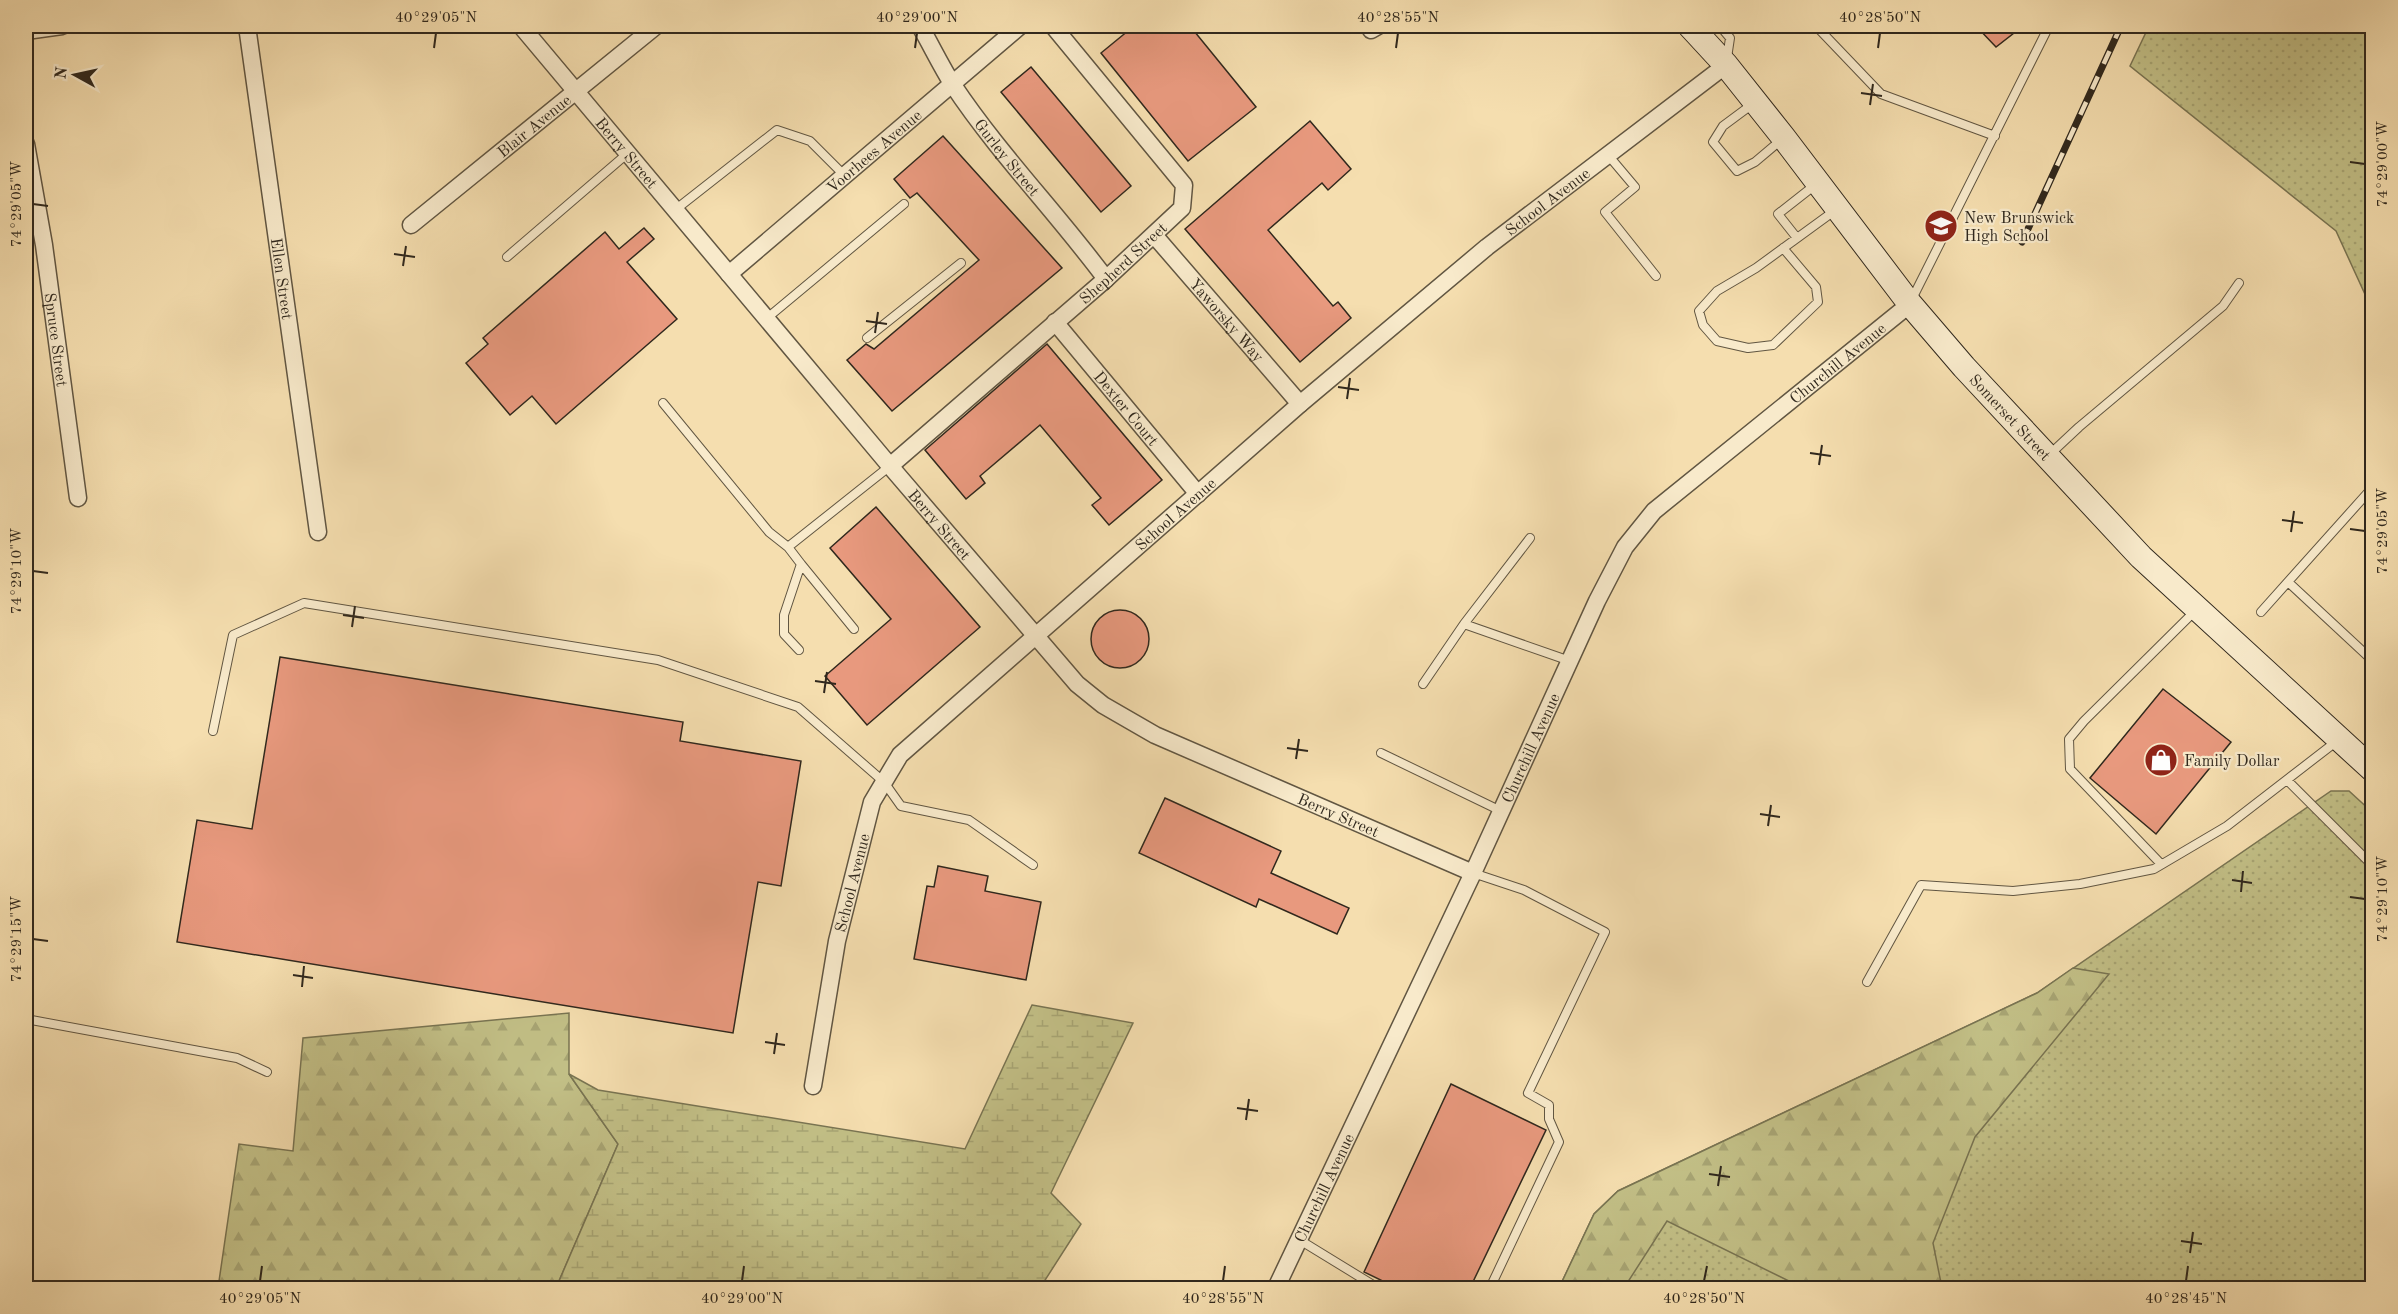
<svg xmlns="http://www.w3.org/2000/svg" width="2398" height="1314" font-family="'Old Standard TT',serif">
  <defs>
    <pattern id="grass-dots" width="8" height="8" patternUnits="userSpaceOnUse" patternTransform="scale(1.5)"><rect width="8" height="8" fill="#c2bf86"/><path d="M2 2h.1M6 6h.1" fill="none" stroke="#a7a473" stroke-width="1.8" stroke-linecap="round"/></pattern>
    <pattern id="forest-firs" width="22" height="20" patternUnits="userSpaceOnUse" patternTransform="scale(1.5)"><rect width="22" height="20" fill="#c2bf86"/><path d="M5 1l3.5 6h-7zM16 11l3.5 6h-7z" fill="#a7a473"/></pattern>
    <pattern id="wetland-marsh" width="20" height="14" patternUnits="userSpaceOnUse" patternTransform="scale(1.5)"><rect width="20" height="14" fill="#c2bf86"/><path d="M1 5h8M5 5V1M11 12h8M15 12V8" fill="none" stroke="#a7a473"/></pattern>
  </defs>
  <rect width="100%" height="100%" fill="#f5deaf"/>
  <filter id="stains"><feTurbulence type="fractalNoise" baseFrequency=".00333" numOctaves="4"/><feColorMatrix values="0 0 0 0 .2 0 0 0 0 .09 0 0 0 0 .02 0 0 0 .5 -.17"/></filter>
  <radialGradient id="worn" r=".72"><stop offset=".6" stop-color="#630" stop-opacity="0"/><stop offset="1" stop-color="#630" stop-opacity=".3"/></radialGradient>
  <path fill="url(#grass-dots)" stroke="#797452" stroke-width="1.5" d="M 2149,26 L 2372,26 L 2372,303 L 2369,303 L 2336,231 L 2130,66 Z
    M 2331,791 L 2349,791 L 2372,812 L 2372,1288 L 1559,1288 L 1594,1214 L 1618,1191 L 2037,993 Z"/>
  <path fill="url(#forest-firs)" stroke="#797452" stroke-width="1.5" d="M 2073,968 L 2109,974 L 1975,1137 L 1933,1243 L 1942,1288 L 1803,1288 L 1667,1221 L 1624,1288 L 1559,1288 L 1594,1214 L 1618,1191 L 2037,993 Z
    M 569,1013 L 569,1074 L 618,1144 L 556,1288 L 218,1288 L 239,1144 L 293,1151 L 303,1038 Z"/>
  <path fill="url(#wetland-marsh)" stroke="#797452" stroke-width="1.5" d="M 1032,1005 L 1133,1023 L 1051,1193 L 1081,1224 L 1040,1288 L 556,1288 L 618,1144 L 569,1074 L 598,1090 L 965,1149 Z"/>
  <path fill="#e8997e" stroke="#30281d" stroke-width="1.5" d="M 1134,26 L 1190,26 L 1256,107 L 1188,161 L 1101,53 Z
    M 1976,26 L 2023,26 L 1996,47 Z
    M 1031,67 L 1131,186 L 1101,212 L 1001,92 Z
    M 1310,121 L 1351,169 L 1328,190 L 1322,183 L 1268,230 L 1333,306 L 1338,302 L 1351,318 L 1300,362 L 1185,229 Z
    M 943,136 L 1062,268 L 892,411 L 847,360 L 866,344 L 874,349 L 979,260 L 917,193 L 910,198 L 894,179 Z
    M 644,228 L 654,239 L 627,262 L 677,319 L 556,424 L 532,396 L 510,415 L 466,363 L 488,344 L 483,338 L 605,232 L 619,249 Z
    M 1047,344 L 1162,480 L 1109,525 L 1092,505 L 1101,498 L 1040,425 L 980,476 L 985,483 L 966,499 L 925,450 Z
    M 876,507 L 980,627 L 867,725 L 825,676 L 891,619 L 830,548 Z
    M1091 639a29 29 0 1 1 58 0a29 29 0 1 1-58 0Z
    M 280,657 L 683,722 L 680,741 L 801,761 L 781,886 L 758,882 L 733,1033 L 177,942 L 197,820 L 252,829 Z
    M 2163,689 L 2231,742 L 2156,834 L 2090,778 Z
    M 1165,798 L 1281,851 L 1271,873 L 1349,908 L 1337,934 L 1259,899 L 1256,907 L 1139,853 Z
    M 938,866 L 988,876 L 985,891 L 1041,902 L 1026,980 L 914,959 L 927,886 L 934,887 Z
    M 1451,1084 L 1546,1130 L 1470,1288 L 1397,1288 L 1364,1272 Z"/>
  <g fill="none" stroke-linecap="round" stroke-linejoin="round">
    <defs>
      <path id="service" d="M 1720,26 L 1730,38 L 1727,58
        M 1816,26 L 1881,94 L 1995,136
        M 1754,103 L 1723,126 L 1713,142 L 1737,171 L 1755,162 L 1781,140
        M 1608,155 L 1635,187 L 1605,212 L 1656,276
        M 675,210 L 777,130 L 810,141 L 845,176
        M 1797,238 L 1778,214 L 1815,185
        M 1783,248 L 1816,287 L 1818,302 L 1773,345 L 1748,348 L 1717,341 L 1703,325 L 1699,311 L 1717,291 L 1756,268 L 1837,209
        M 507,257 L 628,153
        M 1911,301 L 2049,26
        M 766,319 L 904,204
        M 867,338 L 961,263
        M 663,403 L 769,532 L 788,547 L 890,466
        M 2048,456 L 2079,427 L 2223,306 L 2239,283
        M 788,547 L 801,564 L 784,615 L 784,634 L 799,650
        M 801,564 L 854,629
        M 2288,582 L 2372,660
        M 2261,612 L 2372,488
        M 1464,624 L 1570,661
        M 1423,684 L 1464,624 L 1530,538
        M 213,731 L 233,635 L 304,603 L 658,660 L 798,707 L 884,782 L 901,806 L 969,820 L 1033,865
        M 1381,753 L 1501,811
        M 2287,780 L 2367,860
        M 2161,864 L 2070,769 L 2069,739 L 2084,721 L 2195,611
        M 1473,873 L 1524,890 L 1605,932 L 1528,1093 L 1549,1105 L 1549,1119 L 1559,1142 L 1490,1288
        M 1867,982 L 1921,885 L 2013,891 L 2080,884 L 2154,869 L 2227,826 L 2337,741
        M 26,1019 L 237,1058 L 267,1072
        M 1298,1239 L 1378,1288"/>
      <g id="minor">
        <path id="s1" d="M 247,26 L 318,532"/>
        <path id="s2" d="M 521,26 L 890,466 L 1077,684 L 1103,705 L 1155,735 L 1473,873"/>
        <path id="s3" d="M 920,26 C 931,45 941,66 953,85 C 999,154 1057,213 1106,279"/>
        <path d="M 1371,30 L 1378,26"/>
        <path d="M 26,31 L 62,26"/>
        <path id="s4" d="M 26,144 L 44,245 L 78,498"/>
        <path id="s5" d="M 411,225 L 656,26"/>
        <path id="s6" d="M 1154,235 L 1300,404"/>
        <path id="s7" d="M 729,274 L 1020,26"/>
        <path id="s8" d="M 1055,322 L 1198,494"/>
        <path id="s9" d="M 890,466 L 1106,279 L 1182,208 L 1184,185 L 1053,26"/>
        <path id="s10" d="M 813,1086 L 837,941 L 872,802 L 900,755 L 1300,404 L 1487,247 L 1726,65"/>
        <path id="s11" d="M 1276,1288 L 1473,873 L 1597,601 L 1625,547 L 1654,511 L 1910,304"/>
      </g>
      <g id="secondary">
        <path id="s12" d="M 1690,26 L 1726,65 L 1784,138 L 1910,304 L 1964,367 L 2141,557 L 2372,769"/>
      </g>
    </defs>
    <use href="#service" stroke="#615642" stroke-width="10"/>
    <use href="#minor" stroke="#615642" stroke-width="19"/>
    <use href="#secondary" stroke="#30281d" stroke-width="26"/>
    <use href="#service" stroke="#f8eacb" stroke-width="8"/>
    <use href="#minor" stroke="#f8eacb" stroke-width="16"/>
    <use href="#secondary" stroke="#f8eacb" stroke-width="24"/>
    <defs>
      <path id="rail" d="M 2022,242 L 2121,26"/>
    </defs>
    <use href="#rail" stroke="#30281d" stroke-width="7"/>
    <use href="#rail" stroke="#f8eacb" stroke-width="4.5" stroke-dasharray="14" stroke-linecap="butt"/>
  </g>
  <path fill="none" stroke="#30281d" stroke-width="2" d="M 434,48 L 436,33M 915,48 L 917,33M 1396,48 L 1398,33M 1878,48 L 1880,33M 1861,93 L 1882,96M 1870,105 L 1873,84M 2350,162 L 2365,164M 33,204 L 48,206M 394,254 L 415,257M 403,266 L 406,246M 866,321 L 887,324M 875,333 L 878,312M 1338,387 L 1359,390M 1347,399 L 1350,378M 1810,453 L 1831,456M 1819,465 L 1822,445M 2282,520 L 2303,523M 2350,529 L 2365,531M 2291,532 L 2294,511M 33,571 L 48,573M 343,615 L 364,618M 352,627 L 355,606M 815,681 L 836,684M 824,693 L 827,672M 1287,748 L 1308,751M 1296,759 L 1299,739M 1760,814 L 1780,817M 1768,826 L 1771,805M 2232,880 L 2252,883M 2241,892 L 2243,871M 2350,897 L 2365,899M 33,939 L 48,941M 293,975 L 313,978M 302,987 L 304,966M 765,1042 L 785,1045M 774,1054 L 777,1033M 1237,1108 L 1258,1111M 1246,1120 L 1249,1099M 1709,1174 L 1730,1177M 1718,1186 L 1721,1166M 2181,1241 L 2202,1244M 2190,1253 L 2193,1232M 260,1281 L 262,1266M 742,1281 L 744,1266M 1223,1281 L 1225,1266M 1704,1281 L 1707,1266M 2186,1281 L 2188,1266"/>
  <defs>
    <symbol id="school-disc" viewBox="-11 -11 22 22"><circle r="9.5" fill="#8f2418" stroke="#f8eacb"/><path d="M0-5L7-2L0 1L-7-2ZM-4 1L0 2.5L4 1V4Q0 6-4 4Z" fill="#fff"/></symbol>
    <symbol id="shop-disc" viewBox="-11 -11 22 22"><circle r="9.5" fill="#8f2418" stroke="#f8eacb"/><path d="M-5-2.5h2.3a2.7 3.5 0 0 1 5.4 0H5L5.5 6h-11ZM-1.5-2.5h3a1.5 2.3 0 0 0-3 0Z" fill="#fff"/></symbol>
  </defs>
  <g fill-rule="evenodd">
    <use href="#school-disc" x="1922" y="207" width="38" height="38"/>
    <use href="#shop-disc" x="2142" y="741" width="38" height="38"/>
  </g>
  <g text-anchor="middle" stroke-width="4.5" stroke-linejoin="round" paint-order="stroke">
    <g font-size="16" fill="#30281d" stroke="#f8eacb">
      <text dy="6" stroke="none"><textPath href="#s5" startOffset="158">Blair Avenue</textPath></text>
      <text dy="6" stroke="none"><textPath href="#s7" startOffset="190">Voorhees Avenue</textPath></text>
      <text dy="6" stroke="none"><textPath href="#s2" startOffset="165">Berry Street</textPath></text>
      <text dy="6" stroke="none"><textPath href="#s3" startOffset="158">Gurley Street</textPath></text>
      <text dy="6" stroke="none"><textPath href="#s10" startOffset="1197">School Avenue</textPath></text>
      <text dy="6" stroke="none"><textPath href="#s9" startOffset="309">Shepherd Street</textPath></text>
      <text dy="6" stroke="none"><textPath href="#s1" startOffset="255">Ellen Street</textPath></text>
      <text dy="6" stroke="none"><textPath href="#s6" startOffset="112">Yaworsky Way</textPath></text>
      <text dy="6" stroke="none"><textPath href="#s4" startOffset="198">Spruce Street</textPath></text>
      <text dy="6" stroke="none"><textPath href="#s11" startOffset="1101">Churchill Avenue</textPath></text>
      <text dy="6" stroke="none"><textPath href="#s8" startOffset="112">Dexter Court</textPath></text>
      <text dy="6" stroke="none"><textPath href="#s12" startOffset="506">Somerset Street</textPath></text>
      <text dy="6" stroke="none"><textPath href="#s10" startOffset="711">School Avenue</textPath></text>
      <text dy="6" stroke="none"><textPath href="#s2" startOffset="651">Berry Street</textPath></text>
      <text dy="6" stroke="none"><textPath href="#s11" startOffset="597">Churchill Avenue</textPath></text>
      <text dy="6" stroke="none"><textPath href="#s2" startOffset="1155">Berry Street</textPath></text>
      <text dy="6" stroke="none"><textPath href="#s10" startOffset="207">School Avenue</textPath></text>
      <text dy="6" stroke="none"><textPath href="#s11" startOffset="111">Churchill Avenue</textPath></text>
    </g>
    <g font-size="16" fill="#30281d" stroke="#f8eacb" text-anchor="start">
      <text x="1964" y="223">New Brunswick<tspan x="1964" dy="18">High School</tspan></text>
      <text x="2184" y="766">Family Dollar</text>
    </g>
  </g>
  <rect width="2398" height="1314" fill="none" stroke="#f5deaf" stroke-width="66"/>
  <g transform="translate(75 75) rotate(278)" stroke="#f8eacb" stroke-width="4.5" paint-order="stroke">
  <path d="M0-4.5L10 22L0 15L-10 22Z" fill="#30281d"/>
  <text y="-9" font-size="16" font-weight="bold" text-anchor="middle" fill="#30281d">N</text>
  </g>
  <rect x="33" y="33" width="2332" height="1248" fill="none" stroke="#30281d" stroke-width="2"/>
  <g font-size="15" text-anchor="middle" fill="#30281d">
    <text x="436" y="22">40°29'05"N</text>
    <text x="917" y="22">40°29'00"N</text>
    <text x="1398" y="22">40°28'55"N</text>
    <text x="1880" y="22">40°28'50"N</text>
    <text transform="translate(2382 164) rotate(-90)" y="5">74°29'00"W</text>
    <text transform="translate(16 204) rotate(-90)" y="5">74°29'05"W</text>
    <text transform="translate(2382 531) rotate(-90)" y="5">74°29'05"W</text>
    <text transform="translate(16 571) rotate(-90)" y="5">74°29'10"W</text>
    <text transform="translate(2382 899) rotate(-90)" y="5">74°29'10"W</text>
    <text transform="translate(16 939) rotate(-90)" y="5">74°29'15"W</text>
    <text x="260" y="1303">40°29'05"N</text>
    <text x="742" y="1303">40°29'00"N</text>
    <text x="1223" y="1303">40°28'55"N</text>
    <text x="1704" y="1303">40°28'50"N</text>
    <text x="2186" y="1303">40°28'45"N</text>
  </g>
  <rect width="100%" height="100%" filter="url(#stains)"/>
  <rect width="100%" height="100%" fill="url(#worn)"/>
</svg>
